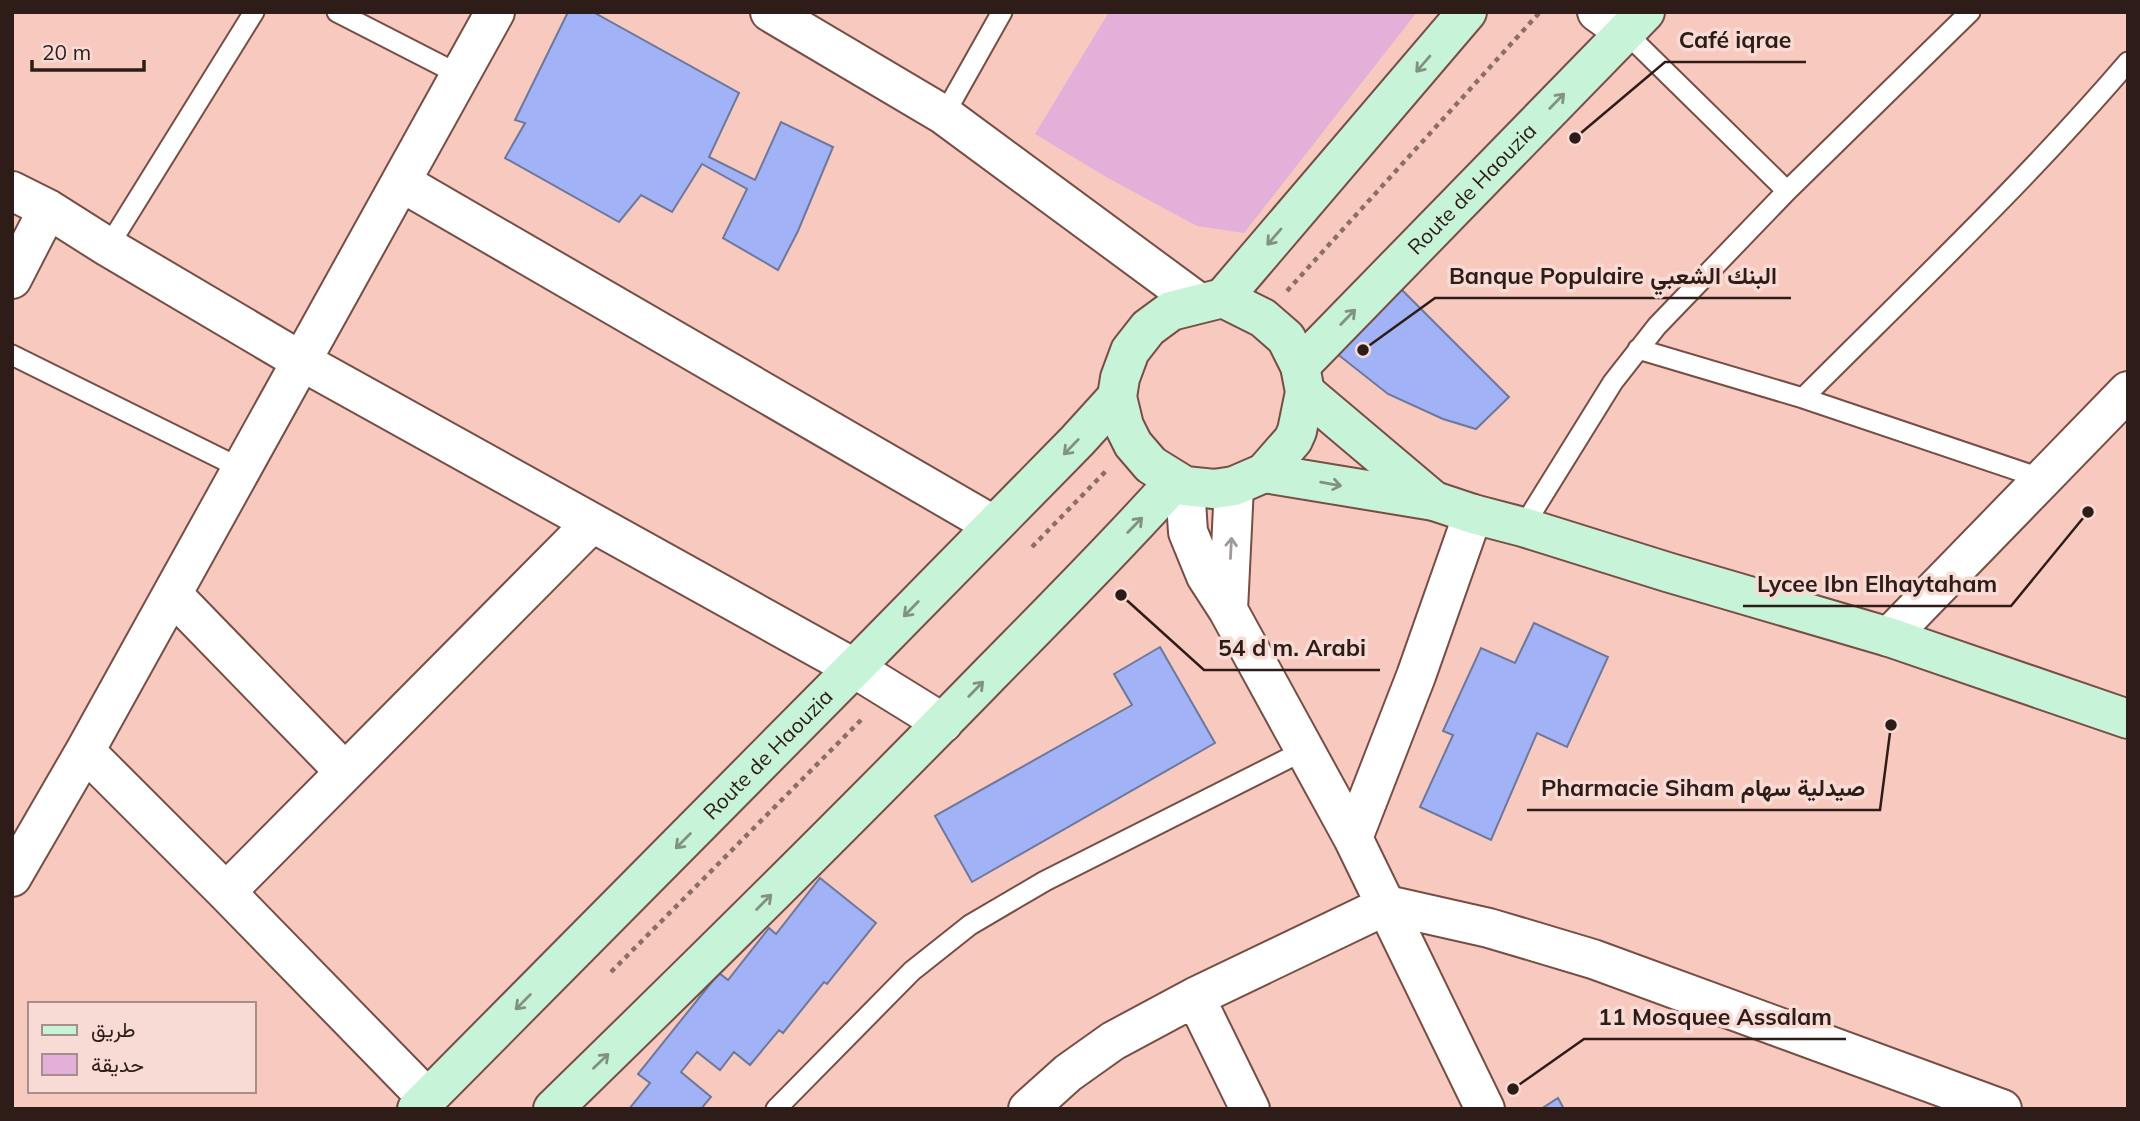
<svg xmlns="http://www.w3.org/2000/svg" width="2140" height="1121" font-family="Mulish,Vazirmatn,sans-serif">
  <rect width="100%" height="100%" fill="#f8c9be"/>
  <path fill="#e3b0d9" d="M 1109,12 L 1417,12 L 1244,233 L 1197,226 L 1106,177 L 1035,134 Z"/>
  <path fill="#a1b2f7" stroke="#6e789b" stroke-width="2" d="M 568,12 L 593,12 L 739,93 L 709,157 L 755,180 L 781,122 L 833,147 L 798,231 L 778,270 L 723,238 L 747,189 L 702,164 L 672,212 L 641,195 L 619,222 L 505,158 L 525,123 L 515,120 Z
    M 1400,288 L 1509,397 L 1476,429 L 1443,419 L 1388,394 L 1336,353 Z
    M 1534,623 L 1608,657 L 1567,747 L 1537,733 L 1491,840 L 1420,807 L 1453,735 L 1443,731 L 1481,648 L 1515,663 Z
    M 1160,647 L 1215,743 L 972,882 L 935,816 L 1132,705 L 1114,674 Z
    M 820,878 L 876,923 L 827,984 L 824,982 L 783,1033 L 779,1030 L 750,1065 L 734,1052 L 720,1070 L 697,1052 L 681,1072 L 711,1097 L 701,1109 L 629,1109 L 650,1083 L 638,1074 L 719,973 L 728,980 L 769,928 L 776,934 Z
    M 1558,1098 L 1564,1109 L 1541,1109 Z"/>
  <g fill="none" stroke-linecap="round" stroke-linejoin="round">
    <defs>
      <path id="lane" d="M 337,12 L 460,75
        M 1625,32 L 1787,191
        M 944,115 L 1002,12
        M 108,247 L 254,12
        M 1638,349 L 1803,398 L 2043,479
        M 12,355 L 242,469
        M 1803,398 C 1913,288 2026,181 2128,62
        M 1523,527 L 1613,382 L 1657,326 L 1787,191 L 1970,12
        M 776,1109 L 912,971 L 970,925 L 1045,881 L 1305,750"/>
      <path id="street" d="M 770,12 L 944,115 L 1199,303
        M 1597,12 L 1625,32
        M 401,182 L 993,525
        M 12,191 L 48,209 L 108,247 L 301,361 L 854,668 L 943,723
        M 12,279 L 48,209
        M 1185,486 L 1188,532 L 1206,576 L 1228,610 L 1353,838 L 1485,1109
        M 172,594 L 345,772
        M 1228,610 L 1234,486
        M 1889,637 L 2128,391
        M 85,751 L 226,892 L 427,1098
        M 1353,838 L 1416,676 L 1473,514
        M 12,877 L 85,751 L 495,12
        M 226,892 L 592,523
        M 1195,997 L 1250,1109
        M 1028,1109 L 1068,1073 L 1113,1041 L 1195,997 L 1387,905 L 1489,928 L 1593,959 L 2002,1109"/>
      <g id="secondary">
        <path d="M 1223,298 L 1263,318 L 1286,338 L 1300,366 L 1305,392 L 1297,431 L 1293,440 L 1264,473 L 1234,486 L 1214,489 L 1185,486 L 1151,465 L 1133,444 L 1124,426 L 1117,397 L 1120,378 L 1130,351 L 1148,328 L 1171,311 Z"/>
        <path d="M 1223,298 L 1467,12"/>
        <path id="s1" d="M 1300,366 L 1645,12"/>
        <path d="M 1305,392 L 1434,501"/>
        <path d="M 1264,473 L 1434,501 L 1473,514 L 1523,527 L 1667,572 L 1889,637 L 2128,719"/>
        <path id="s2" d="M 417,1109 L 854,668 L 1077,441 L 1117,397"/>
        <path d="M 553,1109 C 701,965 848,820 992,672 C 1054,609 1116,547 1175,481"/>
      </g>
    </defs>
    <use href="#lane" stroke="#764e45" stroke-width="23"/>
    <use href="#street" stroke="#764e45" stroke-width="42"/>
    <use href="#secondary" stroke="#764e45" stroke-width="42"/>
    <path stroke="#8d6e67" stroke-width="4.5" stroke-dasharray="5 5" stroke-linecap="butt" d="M 1287,291 L 1540,12
      M 1032,547 L 1106,471
      M 611,972 L 863,718"/>
    <use href="#lane" stroke="#fff" stroke-width="19"/>
    <use href="#street" stroke="#fff" stroke-width="38"/>
    <use href="#secondary" stroke="#c7f3d9" stroke-width="38"/>
  </g>
  <defs><path id="oneway-shaft" d="M-6 0H5M1.5-3L5.5 0L1.5 3" fill="none" stroke-width="1.6" stroke-linecap="round" stroke-linejoin="round" transform="scale(1.75)"/></defs>
  <g stroke="#829282">
    <use href="#oneway-shaft" transform="translate(1423 64) rotate(131)"/>
    <use href="#oneway-shaft" transform="translate(1557 101) rotate(-46)"/>
    <use href="#oneway-shaft" transform="translate(1274 237) rotate(131)"/>
    <use href="#oneway-shaft" transform="translate(1348 317) rotate(-46)"/>
    <use href="#oneway-shaft" transform="translate(1071 447) rotate(134)"/>
    <use href="#oneway-shaft" transform="translate(1331 484) rotate(10)"/>
    <use href="#oneway-shaft" transform="translate(1135 525) rotate(-46)"/>
    <use href="#oneway-shaft" transform="translate(911 609) rotate(134)"/>
    <use href="#oneway-shaft" transform="translate(976 689) rotate(-46)"/>
    <use href="#oneway-shaft" transform="translate(683 841) rotate(135)"/>
    <use href="#oneway-shaft" transform="translate(764 902) rotate(-45)"/>
    <use href="#oneway-shaft" transform="translate(523 1002) rotate(135)"/>
    <use href="#oneway-shaft" transform="translate(601 1061) rotate(-44)"/>
  </g>
  <use stroke="#a09997" href="#oneway-shaft" transform="translate(1231 548) rotate(-87)"/>
  <g text-anchor="middle" stroke-width="7" stroke-linejoin="round" paint-order="stroke">
    <g font-size="21" fill="#2d1c18" stroke="#f8dbd4">
      <text dy="7" stroke="none"><textPath href="#s1" startOffset="247">Route de Haouzia</textPath></text>
      <text dy="7" stroke="none"><textPath href="#s2" startOffset="499">Route de Haouzia</textPath></text>
    </g>
  </g>
  <path fill="none" stroke="#2d1c18" stroke-width="2.5" d="M1575 138L1665 62H1806M1363 350L1435 298H1791M2088 512L2011 606H1743M1121 595L1204 670H1380M1891 725L1880 810H1527M1513 1089L1584 1039H1846"/>
  <g fill="#2d1c18" stroke="#f8dbd4" stroke-width="2.5">
    <circle cx="1575" cy="138" r="7"/>
    <circle cx="1363" cy="350" r="7"/>
    <circle cx="2088" cy="512" r="7"/>
    <circle cx="1121" cy="595" r="7"/>
    <circle cx="1891" cy="725" r="7"/>
    <circle cx="1513" cy="1089" r="7"/>
  </g>
  <g font-size="23" text-anchor="middle" font-weight="bold" fill="#2d1c18" stroke="#f8dbd4" stroke-width="7" stroke-linejoin="round" paint-order="stroke">
    <text x="1735" y="48">Café iqrae</text>
    <text x="1613" y="284">Banque Populaire البنك الشعبي</text>
    <text x="1877" y="592">Lycee Ibn Elhaytaham</text>
    <text x="1292" y="656">54 d m. Arabi</text>
    <text x="1703" y="796">Pharmacie Siham صيدلية سهام</text>
    <text x="1715" y="1025">11 Mosquee Assalam</text>
  </g>
  <rect width="2140" height="1121" fill="none" stroke="#2d1c18" stroke-width="28"/>
  <rect x="28" y="1002" width="228" height="91" fill="#f8dbd4" stroke="#a78f89" stroke-width="2"/>
  <rect x="42" y="1025" width="35" height="10" fill="#c7f3d9" stroke="#a78f89" stroke-width="2"/>
  <text x="91" y="1037" font-size="21" fill="#2d1c18">طريق</text>
  <rect x="42" y="1054" width="35" height="21" fill="#e3b0d9" stroke="#a78f89" stroke-width="2"/>
  <text x="91" y="1072" font-size="21" fill="#2d1c18">حديقة</text>
  <path d="M32 60v10h112v-10" fill="none" stroke="#2d1c18" stroke-width="3.5"/>
  <text x="42" y="60" font-size="21" fill="#2d1c18" stroke="#f8dbd4" stroke-width="5" paint-order="stroke">20 m</text>
</svg>
